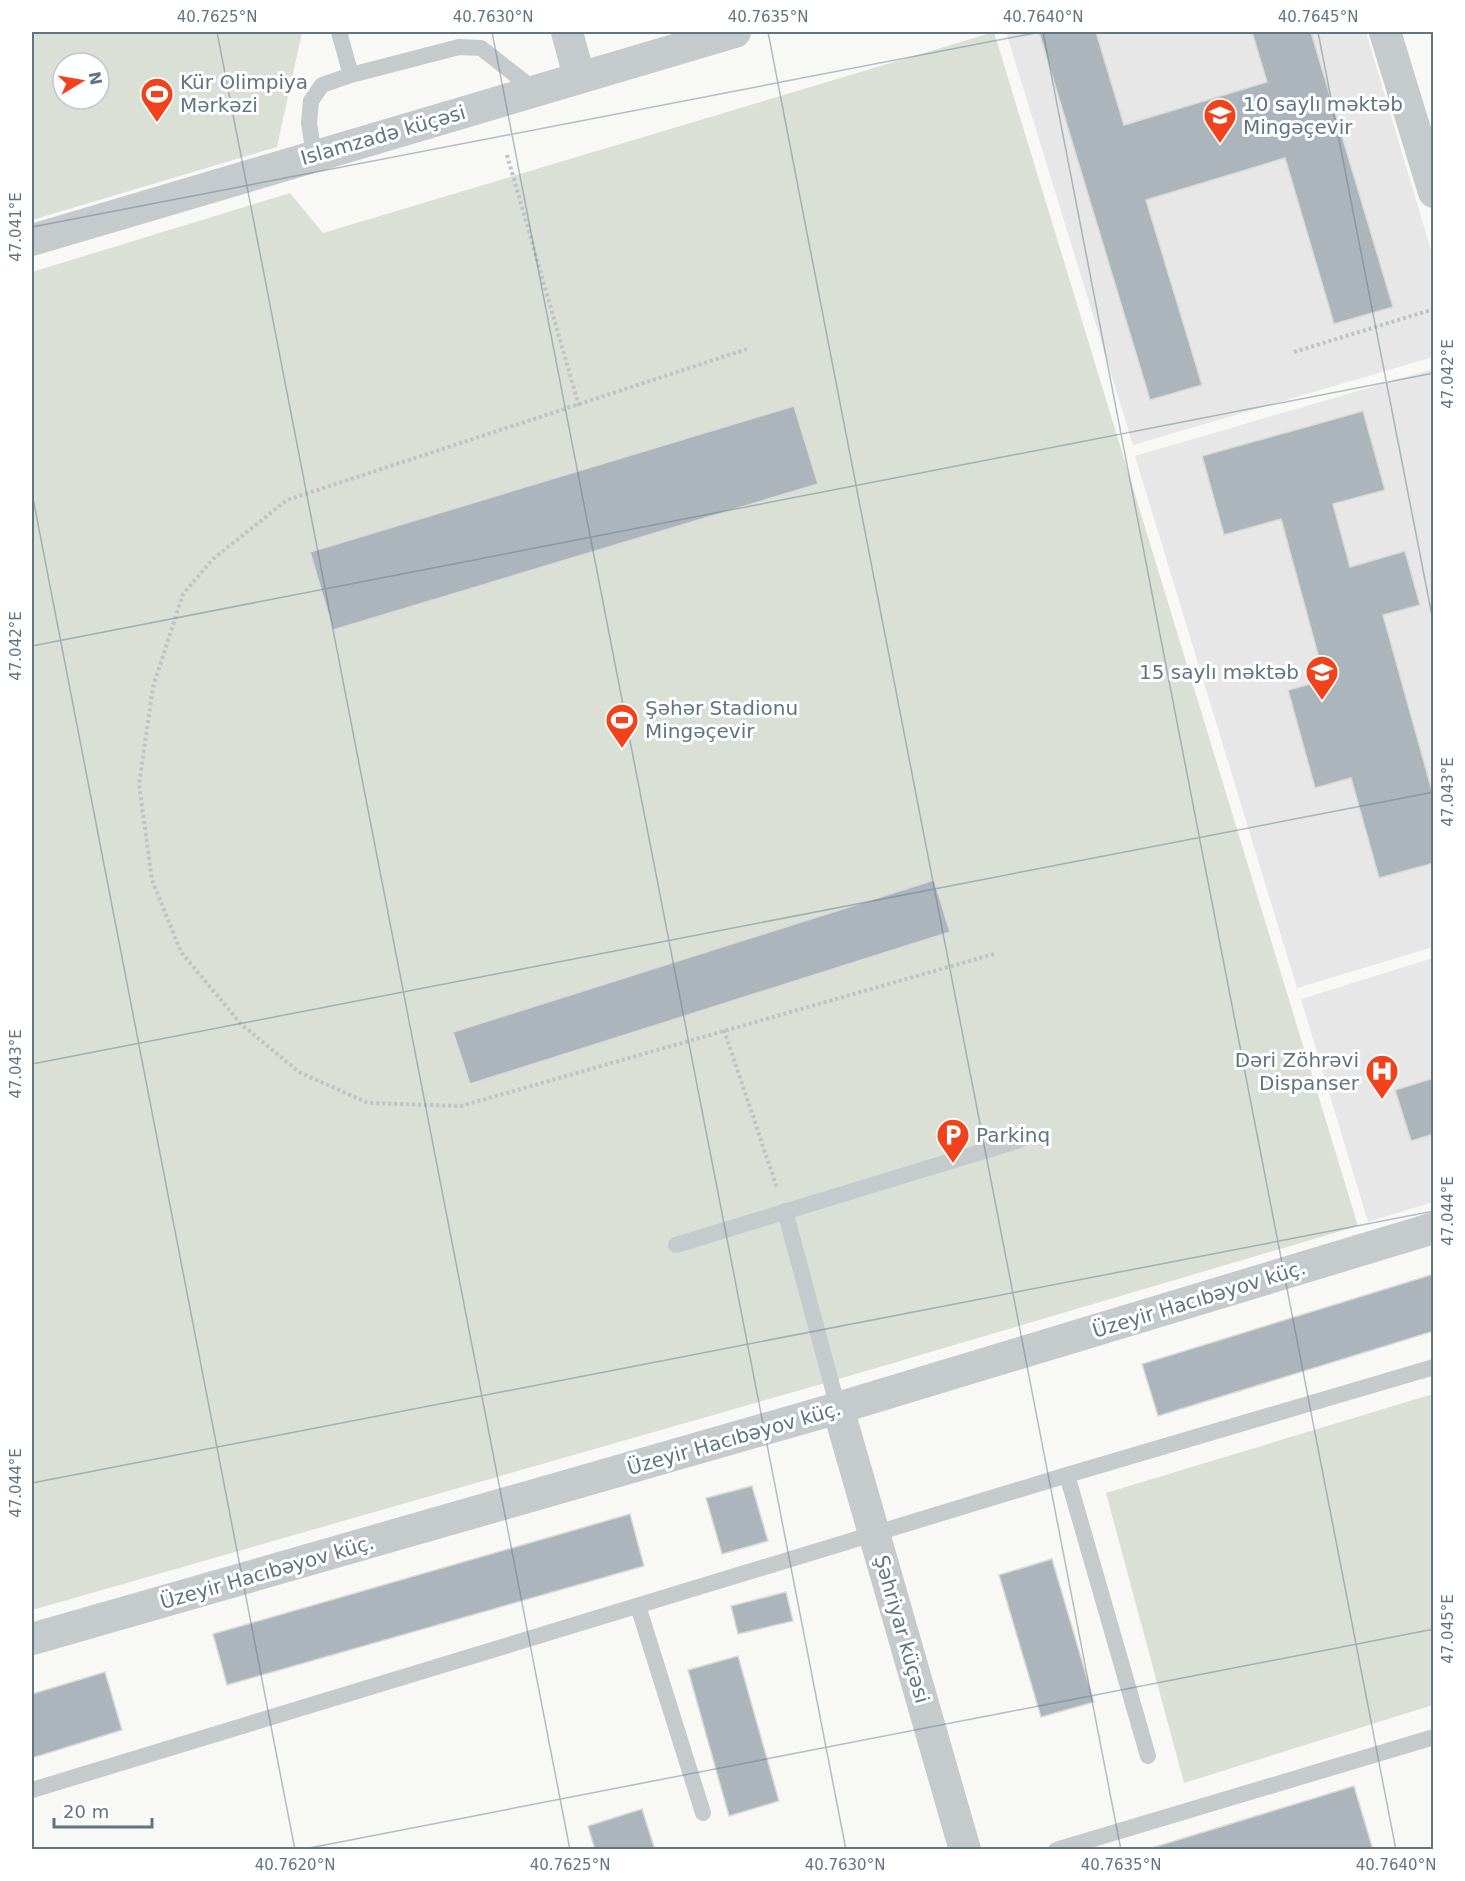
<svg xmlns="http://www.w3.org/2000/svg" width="1465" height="1881" font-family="'DejaVu Sans',sans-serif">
  <rect width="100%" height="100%" fill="#f8f8f5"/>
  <path fill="#e6e7e6" d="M 1006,32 L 1366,32 L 1433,257 L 1433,357 L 1133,445 Z
    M 1433,369 L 1433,947 L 1297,988 L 1135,456 Z
    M 1433,958 L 1433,1202 L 1368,1222 L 1301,999 Z"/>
  <path fill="#dae0d5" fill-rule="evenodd" d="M 32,32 L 302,32 L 277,147 L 32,220 ZM 63,63 L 99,63 L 99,99 L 63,99 Z
    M 994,32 L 1358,1226 L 832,1381 L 32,1610 L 32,272 L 290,193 L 323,233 Z
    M 1433,1394 L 1433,1705 L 1184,1783 L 1106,1493 Z"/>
  <path fill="#abb5bb" stroke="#dadad7" stroke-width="1.5" d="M 1039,32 L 1096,32 L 1124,125 L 1267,82 L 1252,32 L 1311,32 L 1393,307 L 1334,324 L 1285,158 L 1146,200 L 1202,385 L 1150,400 Z
    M 794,406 L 818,484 L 333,630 L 310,552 Z
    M 1363,411 L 1385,490 L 1333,504 L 1350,567 L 1405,551 L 1420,605 L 1383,615 L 1434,798 L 1434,863 L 1379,878 L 1351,778 L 1315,788 L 1288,690 L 1325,680 L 1281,519 L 1224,535 L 1202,456 Z
    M 934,880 L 950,932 L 470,1084 L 453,1032 Z
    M 1434,1078 L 1434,1134 L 1411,1141 L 1395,1090 Z
    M 1434,1274 L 1434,1331 L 1158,1416 L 1142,1364 Z
    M 752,1486 L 768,1541 L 722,1554 L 706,1498 Z
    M 630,1514 L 644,1566 L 227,1685 L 213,1634 Z
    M 1052,1559 L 1094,1702 L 1041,1717 L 999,1575 Z
    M 786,1592 L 793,1621 L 738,1634 L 731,1606 Z
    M 738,1656 L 779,1801 L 729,1816 L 688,1670 Z
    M 105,1672 L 122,1730 L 32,1758 L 32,1694 Z
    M 1354,1786 L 1373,1850 L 1145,1850 Z
    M 642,1809 L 655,1850 L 595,1850 L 588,1826 Z"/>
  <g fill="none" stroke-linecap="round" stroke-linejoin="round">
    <path stroke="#c0c3c5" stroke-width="4" stroke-dasharray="3 3" stroke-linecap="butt" d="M 507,155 L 579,406
      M 747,349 L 287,500 L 213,559 L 183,594 L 153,687 L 139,784 L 152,880 L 181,952 L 241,1024 L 299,1072 L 368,1103 L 461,1106 L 994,954
      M 1294,352 L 1434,309
      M 724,1030 L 777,1188"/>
    <path stroke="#c5cacd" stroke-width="16" d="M 339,32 L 351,75
      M 314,155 L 309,123 L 311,101 L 322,85 L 351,75 L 459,47 L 481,48 L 536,91
      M 785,1211 L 838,1408
      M 676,1245 L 1020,1140
      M 1067,1475 L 1148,1756
      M 638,1606 L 703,1813
      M 32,1790 L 1067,1475 L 1434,1367
      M 1056,1850 L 1434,1737"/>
    <path stroke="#c5cacd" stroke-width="32" d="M 567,32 L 579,77
      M 1385,32 L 1434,192
      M 32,240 L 735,32
      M 838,1408 L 965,1850
      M 32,1639 L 838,1408 L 1434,1228"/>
  </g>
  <path fill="none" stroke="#607583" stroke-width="1.5" stroke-opacity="0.45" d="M 217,32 L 570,1850M 492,32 L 846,1850M 768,32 L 1121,1850M 1043,32 L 1396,1850M 1318,32 L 1434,626M 32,227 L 1040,32M 32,493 L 295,1850M 32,646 L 1434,373M 32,1064 L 1434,792M 32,1483 L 1434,1211M 299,1850 L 1434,1629"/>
  <defs>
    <symbol id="stadium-pin" viewBox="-11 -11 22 30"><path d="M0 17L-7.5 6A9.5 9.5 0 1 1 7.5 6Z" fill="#f2421b" stroke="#fff"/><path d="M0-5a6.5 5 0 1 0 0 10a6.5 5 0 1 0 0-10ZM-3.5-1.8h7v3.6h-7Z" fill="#fff"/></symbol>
    <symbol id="school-pin" viewBox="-11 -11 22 30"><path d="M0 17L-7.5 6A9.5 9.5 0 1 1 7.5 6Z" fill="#f2421b" stroke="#fff"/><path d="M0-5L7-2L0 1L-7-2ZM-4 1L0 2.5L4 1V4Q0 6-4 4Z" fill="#fff"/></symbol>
    <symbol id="hospital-pin" viewBox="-11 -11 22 30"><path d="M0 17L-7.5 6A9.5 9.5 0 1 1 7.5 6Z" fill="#f2421b" stroke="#fff"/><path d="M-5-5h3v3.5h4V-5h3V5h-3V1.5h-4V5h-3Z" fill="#fff"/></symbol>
    <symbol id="parking-pin" viewBox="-11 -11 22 30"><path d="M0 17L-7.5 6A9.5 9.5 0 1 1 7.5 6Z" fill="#f2421b" stroke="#fff"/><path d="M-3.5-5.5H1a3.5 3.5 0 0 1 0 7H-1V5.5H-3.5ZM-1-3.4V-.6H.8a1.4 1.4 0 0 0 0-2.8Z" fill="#fff"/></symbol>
  </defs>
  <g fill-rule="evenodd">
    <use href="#stadium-pin" x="138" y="75" width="38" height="52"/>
    <use href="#school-pin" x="1201" y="96" width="38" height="52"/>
    <use href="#school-pin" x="1303" y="653" width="38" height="52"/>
    <use href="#stadium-pin" x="603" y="701" width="38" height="52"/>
    <use href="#hospital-pin" x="1363" y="1052" width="38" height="52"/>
    <use href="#parking-pin" x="934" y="1116" width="38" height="52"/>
  </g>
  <g text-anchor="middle" stroke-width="6" stroke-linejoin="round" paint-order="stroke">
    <g font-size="20" fill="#607583" stroke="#fff" text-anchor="start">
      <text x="180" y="89">Kür Olimpiya<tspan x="180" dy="23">Mərkəzi</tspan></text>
      <text x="1243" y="111">10 saylı məktəb<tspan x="1243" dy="23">Mingəçevir</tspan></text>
      <text x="1299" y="679" text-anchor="end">15 saylı məktəb</text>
      <text x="645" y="715">Şəhər Stadionu<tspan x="645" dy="23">Mingəçevir</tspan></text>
      <text x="1359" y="1067" text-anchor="end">Dəri Zöhrəvi<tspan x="1359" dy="23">Dispanser</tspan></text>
      <text x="976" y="1142">Parkinq</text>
    </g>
    <g font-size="20" fill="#607583" stroke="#fff">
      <text transform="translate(383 135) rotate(-16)" y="7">Islamzadə küçəsi</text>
      <text transform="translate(1199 1299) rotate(-17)" y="7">Üzeyir Hacıbəyov küç.</text>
      <text transform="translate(734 1438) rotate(-16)" y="7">Üzeyir Hacıbəyov küç.</text>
      <text transform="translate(267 1572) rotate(-16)" y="7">Üzeyir Hacıbəyov küç.</text>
      <text transform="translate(902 1629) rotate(74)" y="7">Şəhriyar küçəsi</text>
    </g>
  </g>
  <rect width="1465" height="1881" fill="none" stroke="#ffffff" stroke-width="66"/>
  <g transform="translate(81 81) rotate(79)"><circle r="28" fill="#ffffff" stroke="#bfc8cd" stroke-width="1.5"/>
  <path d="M0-4.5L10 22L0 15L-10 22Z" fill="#f2421b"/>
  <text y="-9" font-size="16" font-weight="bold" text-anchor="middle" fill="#607583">N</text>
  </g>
  <path d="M54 1818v9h98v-9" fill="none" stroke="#607583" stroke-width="3"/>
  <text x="63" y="1818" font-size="18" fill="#607583" stroke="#ffffff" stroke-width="4.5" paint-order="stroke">20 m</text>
  <rect x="33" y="33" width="1399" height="1815" fill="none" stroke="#607583" stroke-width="2"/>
  <g font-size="15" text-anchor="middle" fill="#607583">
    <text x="217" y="22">40.7625°N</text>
    <text x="493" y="22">40.7630°N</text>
    <text x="768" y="22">40.7635°N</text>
    <text x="1043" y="22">40.7640°N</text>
    <text x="1318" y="22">40.7645°N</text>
    <text transform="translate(16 227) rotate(-90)" y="5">47.041°E</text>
    <text transform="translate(1448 374) rotate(-90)" y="5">47.042°E</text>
    <text transform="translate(16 646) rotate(-90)" y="5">47.042°E</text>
    <text transform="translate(1448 792) rotate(-90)" y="5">47.043°E</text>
    <text transform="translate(16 1064) rotate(-90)" y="5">47.043°E</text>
    <text transform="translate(1448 1211) rotate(-90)" y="5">47.044°E</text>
    <text transform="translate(16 1483) rotate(-90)" y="5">47.044°E</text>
    <text transform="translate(1448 1629) rotate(-90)" y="5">47.045°E</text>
    <text x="295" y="1870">40.7620°N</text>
    <text x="570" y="1870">40.7625°N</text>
    <text x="845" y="1870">40.7630°N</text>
    <text x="1121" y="1870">40.7635°N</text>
    <text x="1396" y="1870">40.7640°N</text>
  </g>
</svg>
